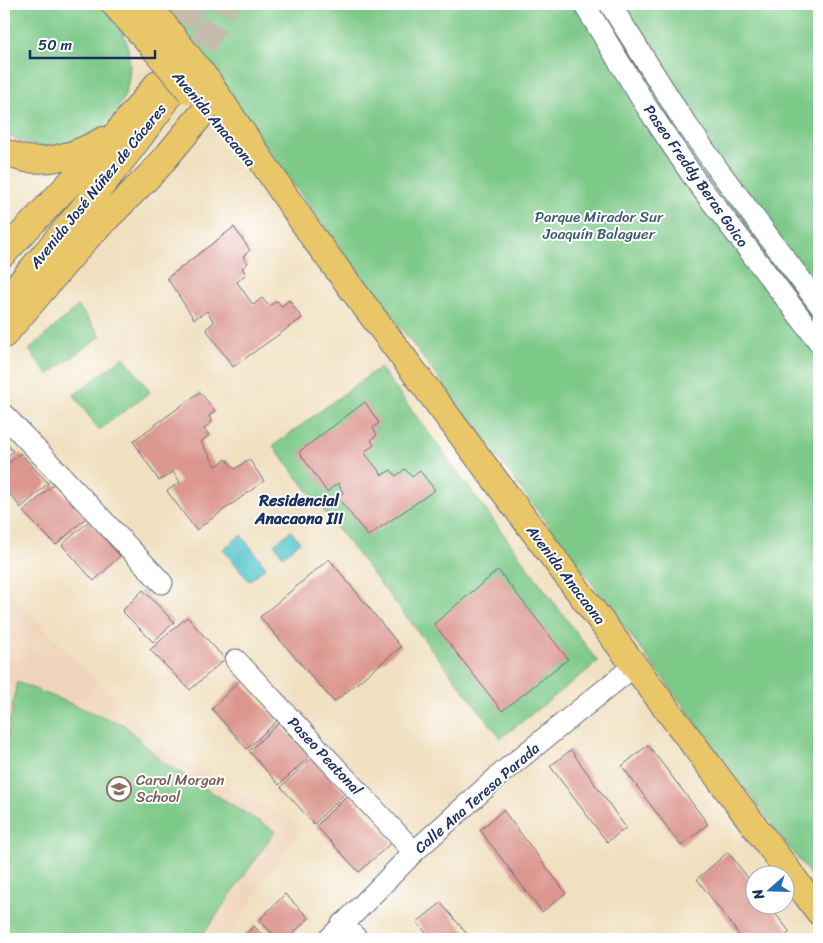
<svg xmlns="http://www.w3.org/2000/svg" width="823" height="943" font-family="Sriracha,sans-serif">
  <rect width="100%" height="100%" fill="#fff"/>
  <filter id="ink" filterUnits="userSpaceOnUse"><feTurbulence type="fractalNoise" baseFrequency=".02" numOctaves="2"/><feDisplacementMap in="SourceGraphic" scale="10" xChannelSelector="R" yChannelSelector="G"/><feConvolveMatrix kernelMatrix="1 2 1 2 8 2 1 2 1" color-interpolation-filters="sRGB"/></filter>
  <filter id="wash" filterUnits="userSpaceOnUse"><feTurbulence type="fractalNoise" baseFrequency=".0096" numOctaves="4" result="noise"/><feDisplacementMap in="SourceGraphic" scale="20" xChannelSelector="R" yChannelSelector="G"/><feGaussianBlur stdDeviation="1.12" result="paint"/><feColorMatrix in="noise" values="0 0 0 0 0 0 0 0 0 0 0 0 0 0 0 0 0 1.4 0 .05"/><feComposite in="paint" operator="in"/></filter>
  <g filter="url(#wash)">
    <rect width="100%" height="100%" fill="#f0e0c0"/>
    <path fill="#f0d5bc" d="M 4,588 L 167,752 L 302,827 L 226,939 L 4,939 Z"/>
    <path fill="#7dc988" stroke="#4c7c73" d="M 4,4 L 99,4 C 111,15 123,28 127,44 C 140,97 105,146 50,147 C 34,147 17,142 4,132 Z
      M 157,4 L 819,4 L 819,887 L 166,14 Z
      M 78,306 L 101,336 L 48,375 L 29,350 Z
      M 124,357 L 150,392 L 99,430 L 74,395 Z
      M 380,367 L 598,662 L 501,738 L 273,446 Z
      M 17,682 L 124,725 L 164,763 L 275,831 L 200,939 L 4,939 L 4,753 Z"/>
    <path fill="#5ac8ce" stroke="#3a7c96" d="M 291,531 L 300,542 L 283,556 L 274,544 Z
      M 241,535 L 266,567 L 249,581 L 223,549 Z"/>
    <g id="blocks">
      <path fill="#db978f" d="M 234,227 L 250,250 L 243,256 L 248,263 L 242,268 L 246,274 L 237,282 L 253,305 L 262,298 L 269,306 L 277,301 L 282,306 L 289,300 L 302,318 L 233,367 L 206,329 L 214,322 L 207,311 L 194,319 L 167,278 Z
        M 200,392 L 215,411 L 209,416 L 212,422 L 204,429 L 209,435 L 201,442 L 216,466 L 226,459 L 235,469 L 249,459 L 264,481 L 196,530 L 167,491 L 180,482 L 173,472 L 159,481 L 133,441 Z
        M 365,402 L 379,423 L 373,428 L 377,435 L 371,440 L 374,445 L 364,452 L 382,475 L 391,470 L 396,476 L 405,469 L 412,477 L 420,471 L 435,490 L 368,536 L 337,497 L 343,493 L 338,483 L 327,492 L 299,452 Z
        M 4,441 L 13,451 L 4,461 Z
        M 20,453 L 48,483 L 21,508 L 4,487 L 4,468 Z
        M 54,484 L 86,518 L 56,545 L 23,512 Z
        M 89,521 L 120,556 L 94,581 L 62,545 Z
        M 329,559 L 401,647 L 334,702 L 260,617 Z
        M 498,570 L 568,659 L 502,711 L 434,624 Z
        M 143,590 L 174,622 L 153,642 L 122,611 Z
        M 187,617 L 225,659 L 190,690 L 150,650 Z
        M 240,680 L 277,721 L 247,749 L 212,709 Z
        M 279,723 L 309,757 L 279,785 L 249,751 Z
        M 648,745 L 708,824 L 681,846 L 622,766 Z
        M 571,750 L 626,828 L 607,842 L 550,766 Z
        M 312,758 L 345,793 L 314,824 L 281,787 Z
        M 348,794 L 392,842 L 359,872 L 316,826 Z
        M 503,810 L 566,893 L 542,912 L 480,830 Z
        M 728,852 L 756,888 L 756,906 L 769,906 L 790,932 L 782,939 L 742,939 L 697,879 Z
        M 285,894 L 309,918 L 287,939 L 278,939 L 259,920 Z
        M 441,903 L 471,939 L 431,939 L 417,922 Z
        M 254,926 L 266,939 L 240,939 Z"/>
    </g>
  </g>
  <g filter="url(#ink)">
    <use href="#blocks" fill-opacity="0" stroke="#666d80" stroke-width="1"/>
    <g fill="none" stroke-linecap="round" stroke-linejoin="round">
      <path stroke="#c5bdac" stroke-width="26" stroke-dasharray="26 13" stroke-linecap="butt" d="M 168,60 L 193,4
        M 180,78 L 221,16 L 226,4"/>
      <defs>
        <path id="minor" d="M 584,4 L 646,106 L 696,181 L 819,342
          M 610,4 L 678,112 L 717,168 L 819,304
          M 4,415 L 162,583
          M 236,660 L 414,852
          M 342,924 L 357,939
          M 329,939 L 414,852 L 503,772 L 634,666"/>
        <path id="major" d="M 114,4 L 147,40
          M 147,4 L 164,25
          M 207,80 L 313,237 L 819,912
          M 4,152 C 11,154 19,158 27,159 C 54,163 80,153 103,140
          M 4,253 L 117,133 L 158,83
          M 4,302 C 61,234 122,166 172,92
          M 4,335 L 85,240 L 157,168 L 206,109 L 210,84"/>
      </defs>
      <use href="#minor" stroke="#666d80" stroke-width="23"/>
      <use href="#major" stroke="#666d80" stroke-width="28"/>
      <use href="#minor" stroke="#fff" stroke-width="21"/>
      <use href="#major" stroke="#e9c769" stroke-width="26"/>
      <defs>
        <path id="major-bridge" d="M 164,25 L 207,80
          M 147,40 L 190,91"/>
      </defs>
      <use href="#major-bridge" stroke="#666d80" stroke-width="28" stroke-linecap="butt"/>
      <use href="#major-bridge" stroke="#e9c769" stroke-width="26"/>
    </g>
  </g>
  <defs>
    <symbol id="school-ring" viewBox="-11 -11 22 22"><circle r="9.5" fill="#fff" stroke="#8d6e63" stroke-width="1.5"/><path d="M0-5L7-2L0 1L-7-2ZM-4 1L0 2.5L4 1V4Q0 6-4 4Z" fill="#8d6e63"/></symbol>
  </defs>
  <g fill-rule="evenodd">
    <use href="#school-ring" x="105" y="775" width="28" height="28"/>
  </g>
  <g text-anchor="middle" stroke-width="4" stroke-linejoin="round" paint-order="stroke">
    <g font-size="15" fill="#1b2f5e" stroke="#fff">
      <text transform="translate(214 119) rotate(50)" y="5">Avenida Anacaona</text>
      <text transform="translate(696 176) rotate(55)" y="5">Paseo Freddy Beras Goico</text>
      <text transform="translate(98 186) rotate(-51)" y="5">Avenida José Núñez de Cáceres</text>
      <text transform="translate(566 575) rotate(53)" y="5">Avenida Anacaona</text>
      <text transform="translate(325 756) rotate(47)" y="5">Paseo Peatonal</text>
      <text transform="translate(477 798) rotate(-41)" y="5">Calle Ana Teresa Parada</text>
    </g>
    <g font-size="15" fill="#385d6b" stroke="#fff">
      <text x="599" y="222">Parque Mirador Sur<tspan x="599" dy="17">Joaquín Balaguer</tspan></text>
    </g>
    <g font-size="15" fill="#785e54" stroke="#fff" text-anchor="start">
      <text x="136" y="785">Carol Morgan<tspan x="136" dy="17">School</tspan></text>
    </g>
    <g font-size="16" font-weight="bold" fill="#1b2f5e" stroke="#fff">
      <text x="299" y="506">Residencial<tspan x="299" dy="18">Anacaona III</tspan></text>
    </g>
  </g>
  <rect width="823" height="943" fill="none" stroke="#fff" stroke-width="20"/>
  <g transform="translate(770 890) rotate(250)"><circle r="24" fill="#ffffff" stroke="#a4acbf"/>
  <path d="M0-4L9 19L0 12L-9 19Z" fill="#1f6fb2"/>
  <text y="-8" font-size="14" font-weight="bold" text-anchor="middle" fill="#1b2f5e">N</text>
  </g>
  <path d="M30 50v8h125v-8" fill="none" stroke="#1b2f5e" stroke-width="2.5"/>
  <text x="38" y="50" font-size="15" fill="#1b2f5e" stroke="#ffffff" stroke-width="4" paint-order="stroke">50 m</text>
</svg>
